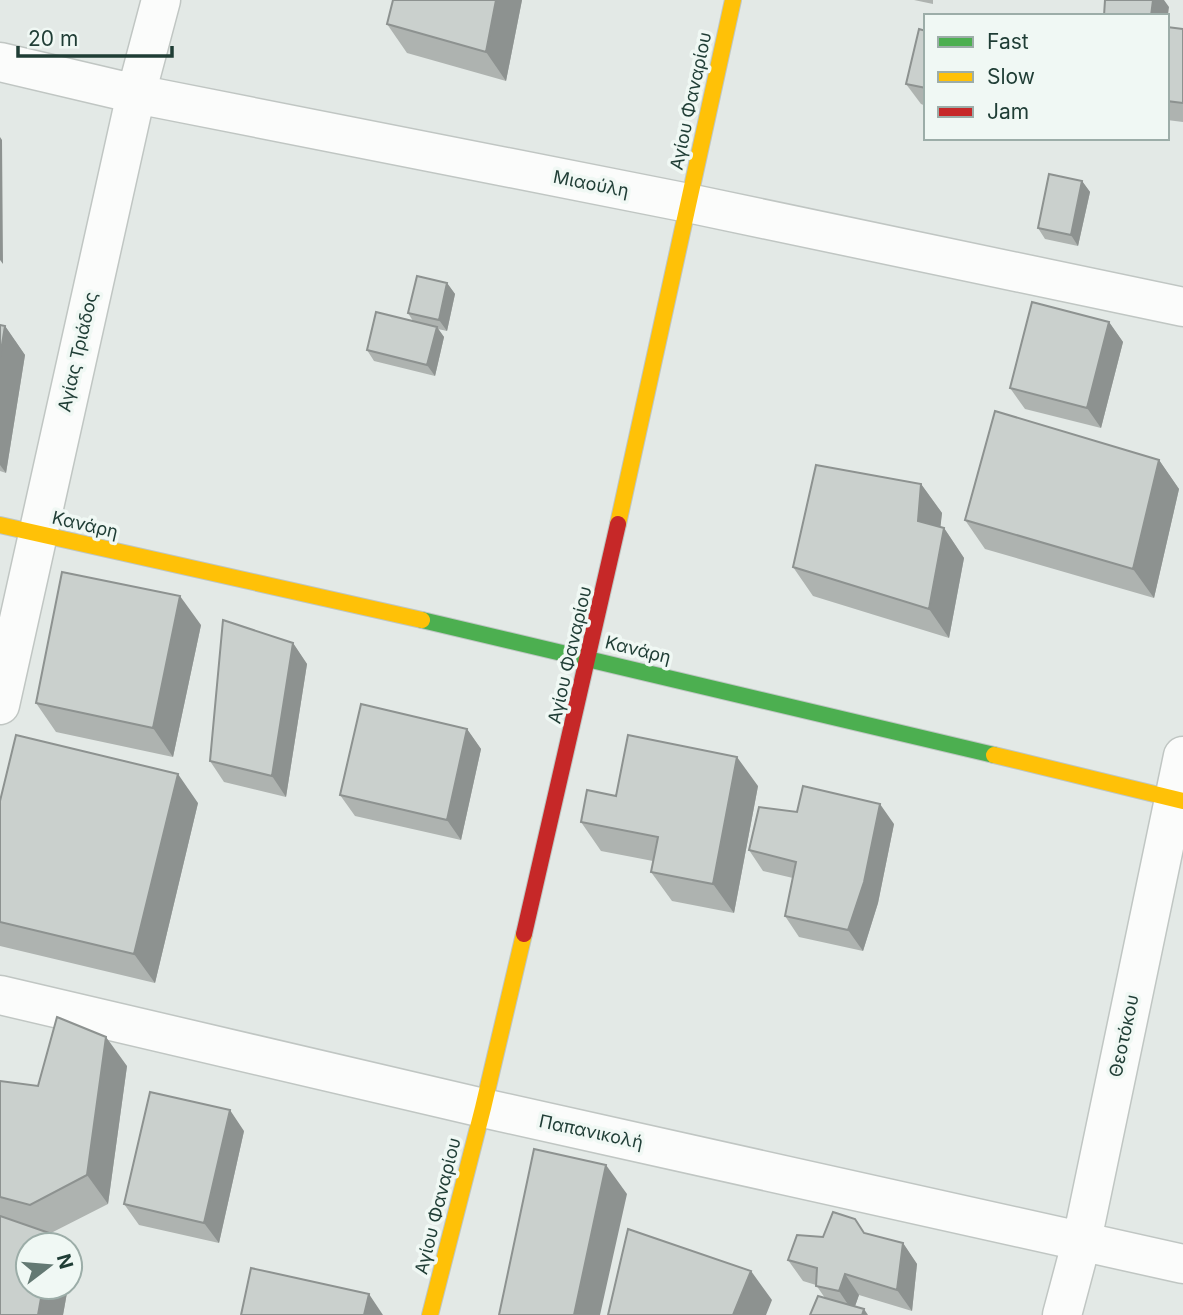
<svg xmlns="http://www.w3.org/2000/svg" width="1183" height="1315" font-family="Inter,sans-serif">
  <rect width="100%" height="100%" fill="#e3e9e6"/>
  <g fill="none" stroke-linecap="round" stroke-linejoin="round">
    <defs>
      <path id="street" d="M 0,62 L 136,94 L 688,203 L 1183,307
        M 0,705 L 136,94 L 161,0
        M 0,995 L 483,1108 L 1183,1264
        M 1062,1315 L 1082,1240 L 1183,756"/>
      <path id="fast" d="M 422,620 L 994,755"/>
      <path id="slow" d="M 618,524 L 733,0
        M 0,525 L 422,620
        M 994,755 L 1183,801
        M 430,1315 L 483,1108 L 524,934"/>
      <path id="jam" d="M 524,934 L 618,524"/>
    </defs>
    <use href="#street" stroke="#c0c6c3" stroke-width="41"/>
    <use href="#fast" stroke="#bec6c3" stroke-width="18"/>
    <use href="#slow" stroke="#bec6c3" stroke-width="18"/>
    <use href="#jam" stroke="#bec6c3" stroke-width="18"/>
    <use href="#street" stroke="#fbfcfb" stroke-width="38"/>
    <use href="#fast" stroke="#4caf50" stroke-width="16"/>
    <use href="#slow" stroke="#ffc107" stroke-width="16"/>
    <use href="#jam" stroke="#c62828" stroke-width="16"/>
  </g>
  <path fill="#aeb3b0" d="M 522,0 L 506,81 L 407,53 L 387,24 Z
    M 914,0 L 933,0 L 933,4 Z
    M 1167,27 L 1183,29 L 1183,122 L 1167,120 Z
    M 926,31 L 926,106 L 921,104 L 906,84 Z
    M 1082,181 L 1090,192 L 1078,246 L 1045,239 L 1038,228 Z
    M 447,283 L 455,294 L 447,331 L 438,329 L 444,337 L 435,376 L 374,361 L 367,350 L 413,321 L 408,313 Z
    M 1109,322 L 1123,342 L 1101,428 L 1025,409 L 1010,388 Z
    M 0,325 L 5,326 L 25,355 L 6,473 L 0,471 Z
    M 1159,460 L 1179,489 L 1154,598 L 985,549 L 965,520 Z
    M 921,484 L 942,513 L 940,527 L 944,528 L 964,558 L 949,638 L 813,596 L 793,567 Z
    M 201,625 L 173,757 L 56,732 L 36,703 Z
    M 293,643 L 307,664 L 286,797 L 224,782 L 210,761 Z
    M 467,729 L 481,749 L 461,840 L 355,816 L 340,795 Z
    M 758,786 L 734,913 L 672,901 L 651,872 L 653,861 L 601,851 L 581,822 L 616,796 Z
    M 0,801 L 198,803 L 155,983 L 0,946 Z
    M 894,824 L 878,903 L 863,951 L 799,937 L 785,916 L 793,878 L 763,871 L 749,850 Z
    M 127,1066 L 108,1204 L 51,1233 L 60,1245 L 28,1245 L 28,1287 L 68,1287 L 63,1315 L 0,1315 L 0,1081 L 38,1086 Z
    M 244,1131 L 219,1243 L 139,1225 L 124,1204 Z
    M 864,1233 L 903,1243 L 917,1264 L 912,1311 L 859,1295 L 855,1306 L 825,1298 L 816,1285 L 803,1281 L 788,1260 L 823,1237 Z"/>
  <path fill="#8d9290" d="M 496,0 L 522,0 L 506,81 L 486,52 Z
    M 1153,0 L 1164,0 L 1169,7 L 1167,22 L 1167,16 L 1151,16 Z
    M 0,137 L 2,140 L 3,264 L 0,260 Z
    M 1082,181 L 1090,192 L 1078,246 L 1071,235 Z
    M 447,283 L 455,294 L 447,331 L 439,320 Z
    M 1109,322 L 1123,342 L 1101,428 L 1087,408 Z
    M 5,326 L 25,355 L 6,473 L 0,465 L 0,357 Z
    M 437,327 L 444,337 L 435,376 L 427,365 Z
    M 1159,460 L 1179,489 L 1154,598 L 1133,569 Z
    M 921,484 L 942,513 L 938,550 L 918,521 Z
    M 944,528 L 964,558 L 949,638 L 929,609 Z
    M 180,596 L 201,625 L 173,757 L 153,728 Z
    M 293,643 L 307,664 L 286,797 L 272,776 Z
    M 467,729 L 481,749 L 461,840 L 447,820 Z
    M 737,757 L 758,786 L 734,913 L 713,884 Z
    M 178,774 L 198,803 L 155,983 L 134,954 Z
    M 880,804 L 894,824 L 878,903 L 863,951 L 848,930 Z
    M 106,1037 L 127,1066 L 108,1204 L 87,1175 Z
    M 230,1110 L 244,1131 L 219,1243 L 204,1223 Z
    M 606,1165 L 627,1194 L 600,1315 L 574,1315 Z
    M 52,1234 L 60,1245 L 50,1245 Z
    M 903,1243 L 917,1264 L 912,1311 L 897,1290 Z
    M 70,1260 L 72,1263 L 70,1276 Z
    M 751,1271 L 772,1300 L 766,1315 L 733,1315 Z
    M 845,1274 L 859,1295 L 853,1312 L 839,1291 Z
    M 43,1287 L 68,1287 L 63,1315 L 38,1315 Z
    M 369,1294 L 383,1315 L 364,1315 Z
    M 864,1309 L 868,1315 L 862,1315 Z"/>
  <path fill="#cad0cd" stroke="#8d9290" stroke-width="2" d="M 393,0 L 496,0 L 486,52 L 387,24 Z
    M 1105,0 L 1153,0 L 1151,16 L 1104,16 Z
    M 1167,27 L 1183,29 L 1183,103 L 1167,101 Z
    M 919,29 L 926,31 L 926,88 L 906,84 Z
    M 1049,174 L 1082,181 L 1071,235 L 1038,228 Z
    M 417,276 L 447,283 L 439,320 L 408,313 Z
    M 1032,302 L 1109,322 L 1087,408 L 1010,388 Z
    M 376,312 L 437,327 L 427,365 L 367,350 Z
    M 0,325 L 5,326 L 0,357 Z
    M 995,411 L 1159,460 L 1133,569 L 965,520 Z
    M 816,465 L 921,484 L 918,521 L 944,528 L 929,609 L 793,567 Z
    M 62,572 L 180,596 L 153,728 L 36,703 Z
    M 223,620 L 293,643 L 272,776 L 210,761 Z
    M 361,704 L 467,729 L 447,820 L 340,795 Z
    M 16,735 L 178,774 L 134,954 L 0,922 L 0,801 Z
    M 628,735 L 737,757 L 713,884 L 651,872 L 658,837 L 581,822 L 587,790 L 616,796 Z
    M 803,786 L 880,804 L 864,882 L 848,930 L 785,916 L 796,862 L 749,850 L 759,807 L 797,812 Z
    M 57,1017 L 106,1037 L 87,1175 L 30,1205 L 0,1197 L 0,1081 L 38,1086 Z
    M 150,1092 L 230,1110 L 204,1223 L 124,1204 Z
    M 534,1149 L 606,1165 L 574,1315 L 499,1315 Z
    M 833,1212 L 855,1219 L 864,1233 L 903,1243 L 897,1290 L 845,1274 L 839,1291 L 816,1286 L 817,1268 L 788,1260 L 797,1235 L 823,1237 Z
    M 0,1216 L 52,1234 L 50,1245 L 28,1245 L 28,1287 L 43,1287 L 38,1315 L 0,1315 Z
    M 628,1229 L 751,1271 L 733,1315 L 608,1315 Z
    M 251,1268 L 369,1294 L 364,1315 L 241,1315 Z
    M 818,1296 L 864,1309 L 862,1315 L 810,1315 Z"/>
  <g text-anchor="middle" stroke-width="7" stroke-linejoin="round" paint-order="stroke">
    <g font-size="18" fill="#1f3d35" stroke="#f0f8f4">
      <text transform="translate(691 101) rotate(-78)" y="6">Αγίου Φαναρίου</text>
      <text transform="translate(591 184) rotate(11)" y="6">Μιαούλη</text>
      <text transform="translate(78 352) rotate(-77)" y="6">Αγίας Τριάδος</text>
      <text transform="translate(85 525) rotate(13)" y="6">Κανάρη</text>
      <text transform="translate(638 650) rotate(14)" y="6">Κανάρη</text>
      <text transform="translate(570 655) rotate(-77)" y="6">Αγίου Φαναρίου</text>
      <text transform="translate(1124 1036) rotate(-78)" y="6">Θεοτόκου</text>
      <text transform="translate(591 1132) rotate(12)" y="6">Παπανικολή</text>
      <text transform="translate(438 1206) rotate(-76)" y="6">Αγίου Φαναρίου</text>
    </g>
  </g>
  <rect x="924" y="14" width="245" height="126" fill="#f0f8f4" stroke="#9cada8" stroke-width="2"/>
  <rect x="938" y="37" width="35" height="10" fill="#4caf50" stroke="#9cada8" stroke-width="2"/>
  <text x="987" y="49" font-size="21" fill="#1f3d35">Fast</text>
  <rect x="938" y="72" width="35" height="10" fill="#ffc107" stroke="#9cada8" stroke-width="2"/>
  <text x="987" y="84" font-size="21" fill="#1f3d35">Slow</text>
  <rect x="938" y="107" width="35" height="10" fill="#c62828" stroke="#9cada8" stroke-width="2"/>
  <text x="987" y="119" font-size="21" fill="#1f3d35">Jam</text>
  <g transform="translate(49 1266) rotate(74)"><circle r="33" fill="#f0f8f4" stroke="#9cada8" stroke-width="2"/>
  <path d="M0-5L12 26L0 18L-12 26Z" fill="#647973"/>
  <text y="-10" font-size="19" font-weight="bold" text-anchor="middle" fill="#1f3d35">N</text>
  </g>
  <path d="M18 46v10h154v-10" fill="none" stroke="#1f3d35" stroke-width="3.5"/>
  <text x="28" y="46" font-size="21" fill="#1f3d35" stroke="#f0f8f4" stroke-width="5" paint-order="stroke">20 m</text>
</svg>
